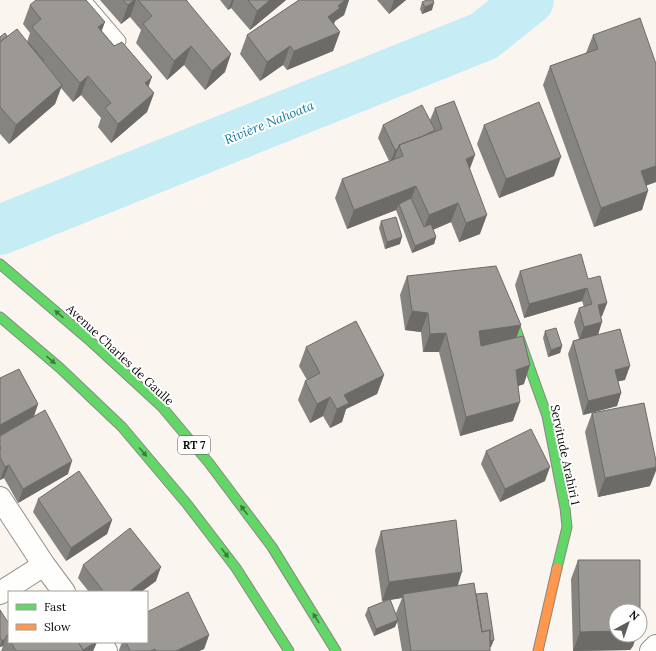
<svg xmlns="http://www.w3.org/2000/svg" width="656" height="651" font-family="Lora,serif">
  <rect width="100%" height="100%" fill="#faf6ef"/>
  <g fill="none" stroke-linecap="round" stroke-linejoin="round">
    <path stroke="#c6ecf5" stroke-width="50" d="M 0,230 L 484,36 L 529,0"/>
    <defs>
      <path id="lane" d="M 84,0 L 119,41"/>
      <path id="street" d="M 0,498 L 44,565 L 64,592
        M 0,593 L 44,565
        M 100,642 L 106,651
        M 651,651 L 656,646"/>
      <path id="fast" d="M 0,264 L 88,339 L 162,407 L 209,463 L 272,547 L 336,651
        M 507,304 L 547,416 L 565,508 L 567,527 L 557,568
        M 0,317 L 60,368 L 122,427 L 187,504 L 236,568 L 289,651"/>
      <path id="slow" d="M 538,651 L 557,568"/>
    </defs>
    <use href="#lane" stroke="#93918e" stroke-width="15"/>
    <use href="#street" stroke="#93918e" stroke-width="24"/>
    <use href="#fast" stroke="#8a8885" stroke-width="11"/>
    <use href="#slow" stroke="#8a8885" stroke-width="11"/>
    <use href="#lane" stroke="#fefefd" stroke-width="13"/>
    <use href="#street" stroke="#fefefd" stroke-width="22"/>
    <use href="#fast" stroke="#63d668" stroke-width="9"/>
    <use href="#slow" stroke="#ff974d" stroke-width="9"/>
  </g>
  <path fill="#868480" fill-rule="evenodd" d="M 100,0 L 187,0 L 225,72 L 205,90 L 184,65 L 167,80 L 136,43 L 141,30 L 130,17 L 121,24 Z
    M 220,0 L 286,0 L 250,30 L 231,8 L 228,10 Z
    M 299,0 L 349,0 L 344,15 L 335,21 L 334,24 L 340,32 L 333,51 L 287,70 L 283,65 L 260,81 L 240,54 L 247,35 Z
    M 377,0 L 406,0 L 389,14 Z
    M 422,2 L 432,10 L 422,14 L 420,9 Z
    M 30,5 L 101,31 L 154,93 L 147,112 L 111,143 L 98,127 L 101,118 L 81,95 L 73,102 L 61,88 L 55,104 L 9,144 L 0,134 L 0,37 L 7,36 L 27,42 L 30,33 L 23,24 Z
    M 593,35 L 656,64 L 656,182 L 647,185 L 642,210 L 594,227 L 543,85 L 550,66 L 586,53 Z
    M 435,108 L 470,170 L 480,234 L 459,242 L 451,222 L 433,230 L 436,237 L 434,244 L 412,253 L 396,210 L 347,229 L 335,198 L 342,179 L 389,161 L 378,138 L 383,125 L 430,120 Z
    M 484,125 L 554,176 L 499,198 L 477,144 Z
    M 381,221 L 400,244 L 385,249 L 379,228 Z
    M 520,271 L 588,279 L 607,303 L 602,316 L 601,317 L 598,334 L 625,380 L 618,381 L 621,393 L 617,406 L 583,415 L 568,354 L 573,341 L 579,339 L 574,322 L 579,308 L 584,307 L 582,301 L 524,318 L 515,285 Z
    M 407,276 L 521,325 L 516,338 L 524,384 L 518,386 L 513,421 L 460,436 L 439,352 L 423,352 L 421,332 L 405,330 L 400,295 Z
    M 545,331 L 562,346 L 560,353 L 548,357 L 543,338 Z
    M 306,347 L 384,375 L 377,394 L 346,409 L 342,422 L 330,428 L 323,416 L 310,423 L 298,400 L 305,381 L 307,380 L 299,366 Z
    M 38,404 L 34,417 L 68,474 L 18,503 L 4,478 L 0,480 L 0,436 L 13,429 Z
    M 592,413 L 650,486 L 598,497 L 585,432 Z
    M 486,451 L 545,481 L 500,502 L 481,464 Z
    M 38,499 L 112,520 L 107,534 L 66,561 L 33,512 Z
    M 381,531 L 457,586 L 476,594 L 491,647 L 490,647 L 490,651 L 402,651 L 397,621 L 395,627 L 374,636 L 365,615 L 368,608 L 388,600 L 382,601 L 375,550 ZM 402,598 L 396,613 L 397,618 L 390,600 Z
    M 578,560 L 640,611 L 633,646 L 630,650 L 573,651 L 571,579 Z
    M 83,565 L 156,581 L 141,592 L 89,592 L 78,578 Z
    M 0,610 L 9,624 L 9,642 L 97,642 L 93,651 L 1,651 L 3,646 L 0,647 Z
    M 209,635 L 204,649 L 199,651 L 119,651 L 119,650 L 122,642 Z"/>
  <path fill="#6d6b68" d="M 134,0 L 136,0 L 130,17 L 121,24 L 128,5 Z
    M 232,0 L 234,0 L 231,8 L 228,10 Z
    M 270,0 L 286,0 L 250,30 L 257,11 Z
    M 345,0 L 349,0 L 344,15 L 335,21 L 333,27 L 328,17 L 338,6 Z
    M 394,0 L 406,0 L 389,14 Z
    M 434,3 L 432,10 L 422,14 L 425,7 Z
    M 105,22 L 98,41 L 98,27 Z
    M 340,32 L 333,51 L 287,70 L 294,51 Z
    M 191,46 L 184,65 L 167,80 L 174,61 Z
    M 290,46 L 283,65 L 260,81 L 267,62 Z
    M 231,54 L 225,72 L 205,90 L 212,71 Z
    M 88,76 L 81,95 L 73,102 L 80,83 Z
    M 152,77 L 145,96 L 145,83 Z
    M 62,85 L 55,104 L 9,144 L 16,125 Z
    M 154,93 L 147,112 L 111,143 L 118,124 Z
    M 398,149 L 393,162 L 390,163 L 395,150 Z
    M 475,155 L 468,174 L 466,159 Z
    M 561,157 L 554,176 L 499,198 L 506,179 Z
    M 656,166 L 656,182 L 634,190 L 641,171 Z
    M 416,186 L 409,205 L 399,204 L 396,210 L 347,229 L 354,210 Z
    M 648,191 L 642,210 L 594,227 L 601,208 Z
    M 458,203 L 451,222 L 422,234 L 429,215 Z
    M 487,215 L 480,234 L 459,242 L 466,223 Z
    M 402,237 L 400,244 L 385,249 L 387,242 Z
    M 436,237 L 434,244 L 412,253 L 415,246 Z
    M 587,288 L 582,301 L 524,318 L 529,304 Z
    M 607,303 L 602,316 L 593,319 L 598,305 Z
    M 412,311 L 428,313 L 421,332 L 405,330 Z
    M 602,322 L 598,335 L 579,340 L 584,327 Z
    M 521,325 L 514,344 L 472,350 L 479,331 Z
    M 446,333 L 439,352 L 423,352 L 430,334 Z
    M 562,346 L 560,353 L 548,357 L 551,350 Z
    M 530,365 L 524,384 L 510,389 L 516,370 Z
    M 630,366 L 625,380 L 610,383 L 615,370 Z
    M 384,375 L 377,394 L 346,409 L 342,422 L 330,428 L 337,409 L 344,395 Z
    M 621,393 L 617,406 L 583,415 L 588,401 Z
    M 330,397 L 323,416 L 310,423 L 317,404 Z
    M 520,402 L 513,421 L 460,436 L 466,417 Z
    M 38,404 L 33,417 L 0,436 L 0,425 Z
    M 72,461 L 68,474 L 18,503 L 23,489 Z
    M 9,465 L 4,478 L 0,480 L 5,467 Z
    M 550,467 L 545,481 L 500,502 L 505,489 Z
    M 656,467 L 656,471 L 650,486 L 598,497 L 605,478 Z
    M 112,520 L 107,534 L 66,561 L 71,548 Z
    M 161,567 L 156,581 L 141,592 L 129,592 Z
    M 462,572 L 456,591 L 403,594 L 402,598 L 382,601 L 389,582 Z
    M 398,620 L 395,627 L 374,636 L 376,629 Z
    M 616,631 L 616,635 L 637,635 L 633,646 L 630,650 L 573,651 L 580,632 Z
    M 209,635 L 204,649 L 199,651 L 176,651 Z
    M 5,639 L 3,646 L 0,647 L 2,641 Z
    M 494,640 L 491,647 L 475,651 L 478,644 Z
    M 96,642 L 97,642 L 93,651 L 82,651 Z"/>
  <path fill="#9c9995" stroke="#6d6b68" d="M 36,0 L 86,0 L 105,22 L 98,27 L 114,46 L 122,42 L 152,77 L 145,83 L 154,93 L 118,124 L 105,108 L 111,103 L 88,76 L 80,83 L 32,27 L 41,19 L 30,5 Z
    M 123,0 L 134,0 L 128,5 Z
    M 138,0 L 186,0 L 231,54 L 212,71 L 191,46 L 174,61 L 143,24 L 152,16 Z
    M 248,0 L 270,0 L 257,11 Z
    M 299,0 L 345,0 L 338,6 L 340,8 L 328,17 L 340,32 L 294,51 L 290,46 L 267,62 L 247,35 Z
    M 427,0 L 433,0 L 434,3 L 425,7 L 422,2 Z
    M 640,18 L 656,64 L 656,166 L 641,171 L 648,191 L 601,208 L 550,66 L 598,49 L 593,35 Z
    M 17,29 L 62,85 L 16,125 L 0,107 L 0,42 Z
    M 5,33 L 7,36 L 0,42 L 0,37 Z
    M 28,43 L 29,43 L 44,60 L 43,61 Z
    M 454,101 L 475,155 L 466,159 L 487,215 L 466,223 L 458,203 L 429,215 L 416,186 L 354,210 L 342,179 L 403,156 L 399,145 L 442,129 L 435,108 Z
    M 539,102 L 561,157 L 506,179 L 484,125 Z
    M 422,105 L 435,130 L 421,137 L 399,145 L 398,149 L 395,150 L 383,125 Z
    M 411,198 L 424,227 L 431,224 L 436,237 L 415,246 L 399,204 Z
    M 396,217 L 402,237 L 387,242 L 381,221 Z
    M 581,254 L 588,279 L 600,276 L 607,303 L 598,305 L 602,322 L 584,327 L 579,308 L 592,304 L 587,288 L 529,304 L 520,271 Z
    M 496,266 L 521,325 L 479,331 L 481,346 L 523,336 L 530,365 L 516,370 L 520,402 L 466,417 L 446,333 L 430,334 L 428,313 L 412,311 L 407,276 Z
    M 356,321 L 384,375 L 344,395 L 349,403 L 337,409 L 330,397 L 317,404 L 305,381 L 320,373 L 306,347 Z
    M 556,328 L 562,346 L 551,350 L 545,331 Z
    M 620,329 L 630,366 L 615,370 L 621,393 L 588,401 L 573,341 Z
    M 19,369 L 38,404 L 0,425 L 0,378 Z
    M 644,403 L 656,461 L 656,467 L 605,478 L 592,413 Z
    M 45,410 L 72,461 L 23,489 L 9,465 L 5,467 L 0,457 L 0,449 L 1,448 L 0,446 L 0,436 Z
    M 531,429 L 550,467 L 505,489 L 486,451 Z
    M 79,471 L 112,520 L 71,548 L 38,499 Z
    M 456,520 L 462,572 L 389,582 L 381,531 Z
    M 130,528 L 161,567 L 129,592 L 104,592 L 83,565 Z
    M 578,560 L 640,560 L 640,627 L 640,611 L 616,611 L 616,631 L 580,632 Z
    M 474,583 L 482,632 L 490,630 L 490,651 L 411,651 L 403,594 Z
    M 188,592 L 209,635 L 176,651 L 156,651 L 155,649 L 150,651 L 130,651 L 126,642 L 147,642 L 147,612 Z
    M 487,593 L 494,640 L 490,641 L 490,630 L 482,632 L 476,594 Z
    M 390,599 L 398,620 L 376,629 L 368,608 Z
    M 0,610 L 9,624 L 9,634 L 7,635 L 5,639 L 2,641 L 0,637 Z
    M 9,634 L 9,639 L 7,635 Z
    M 11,642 L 78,642 L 84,651 L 16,651 Z
    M 78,642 L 96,642 L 83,650 Z"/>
  <defs><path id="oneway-solid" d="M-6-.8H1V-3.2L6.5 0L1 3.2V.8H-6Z"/></defs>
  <g fill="#3c7b3f">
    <use href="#oneway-solid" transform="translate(59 314) rotate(-139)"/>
    <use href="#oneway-solid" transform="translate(51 360) rotate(40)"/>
    <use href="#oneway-solid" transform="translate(143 452) rotate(50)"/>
    <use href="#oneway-solid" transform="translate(244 510) rotate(-127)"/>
    <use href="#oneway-solid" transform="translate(225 553) rotate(53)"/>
    <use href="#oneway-solid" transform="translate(316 618) rotate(-122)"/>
  </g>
  <g text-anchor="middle" stroke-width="4" stroke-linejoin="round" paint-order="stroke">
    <rect fill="#fff" stroke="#555" stroke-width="1" x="178" y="436" width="32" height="18" rx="3"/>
    <g font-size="11" font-weight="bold" fill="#0c0c0c">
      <text x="194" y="449">RT 7</text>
    </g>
    <g font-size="12" fill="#0c0c0c" stroke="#fff">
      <text transform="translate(120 355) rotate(43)" y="4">Avenue Charles de Gaulle</text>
      <text transform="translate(565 455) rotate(78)" y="4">Servitude Arahiri 1</text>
    </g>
    <g font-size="13" font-style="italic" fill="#157a9e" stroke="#fff">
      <text transform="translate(269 122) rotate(-22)" y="5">Rivière Nahoata</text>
    </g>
  </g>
  <rect x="8" y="591" width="140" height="52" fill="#ffffff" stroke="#9e9e9e"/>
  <rect x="16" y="604" width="20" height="6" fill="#63d668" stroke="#9e9e9e"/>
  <text x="44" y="611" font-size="12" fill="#0c0c0c">Fast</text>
  <rect x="16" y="624" width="20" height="6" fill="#ff974d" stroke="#9e9e9e"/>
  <text x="44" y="631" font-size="12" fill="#0c0c0c">Slow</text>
  <g transform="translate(628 623) rotate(40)"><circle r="19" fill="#ffffff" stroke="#9e9e9e"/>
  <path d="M0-3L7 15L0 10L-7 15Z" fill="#5f5e5b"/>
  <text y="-6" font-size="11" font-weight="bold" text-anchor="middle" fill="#0c0c0c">N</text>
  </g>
</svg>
